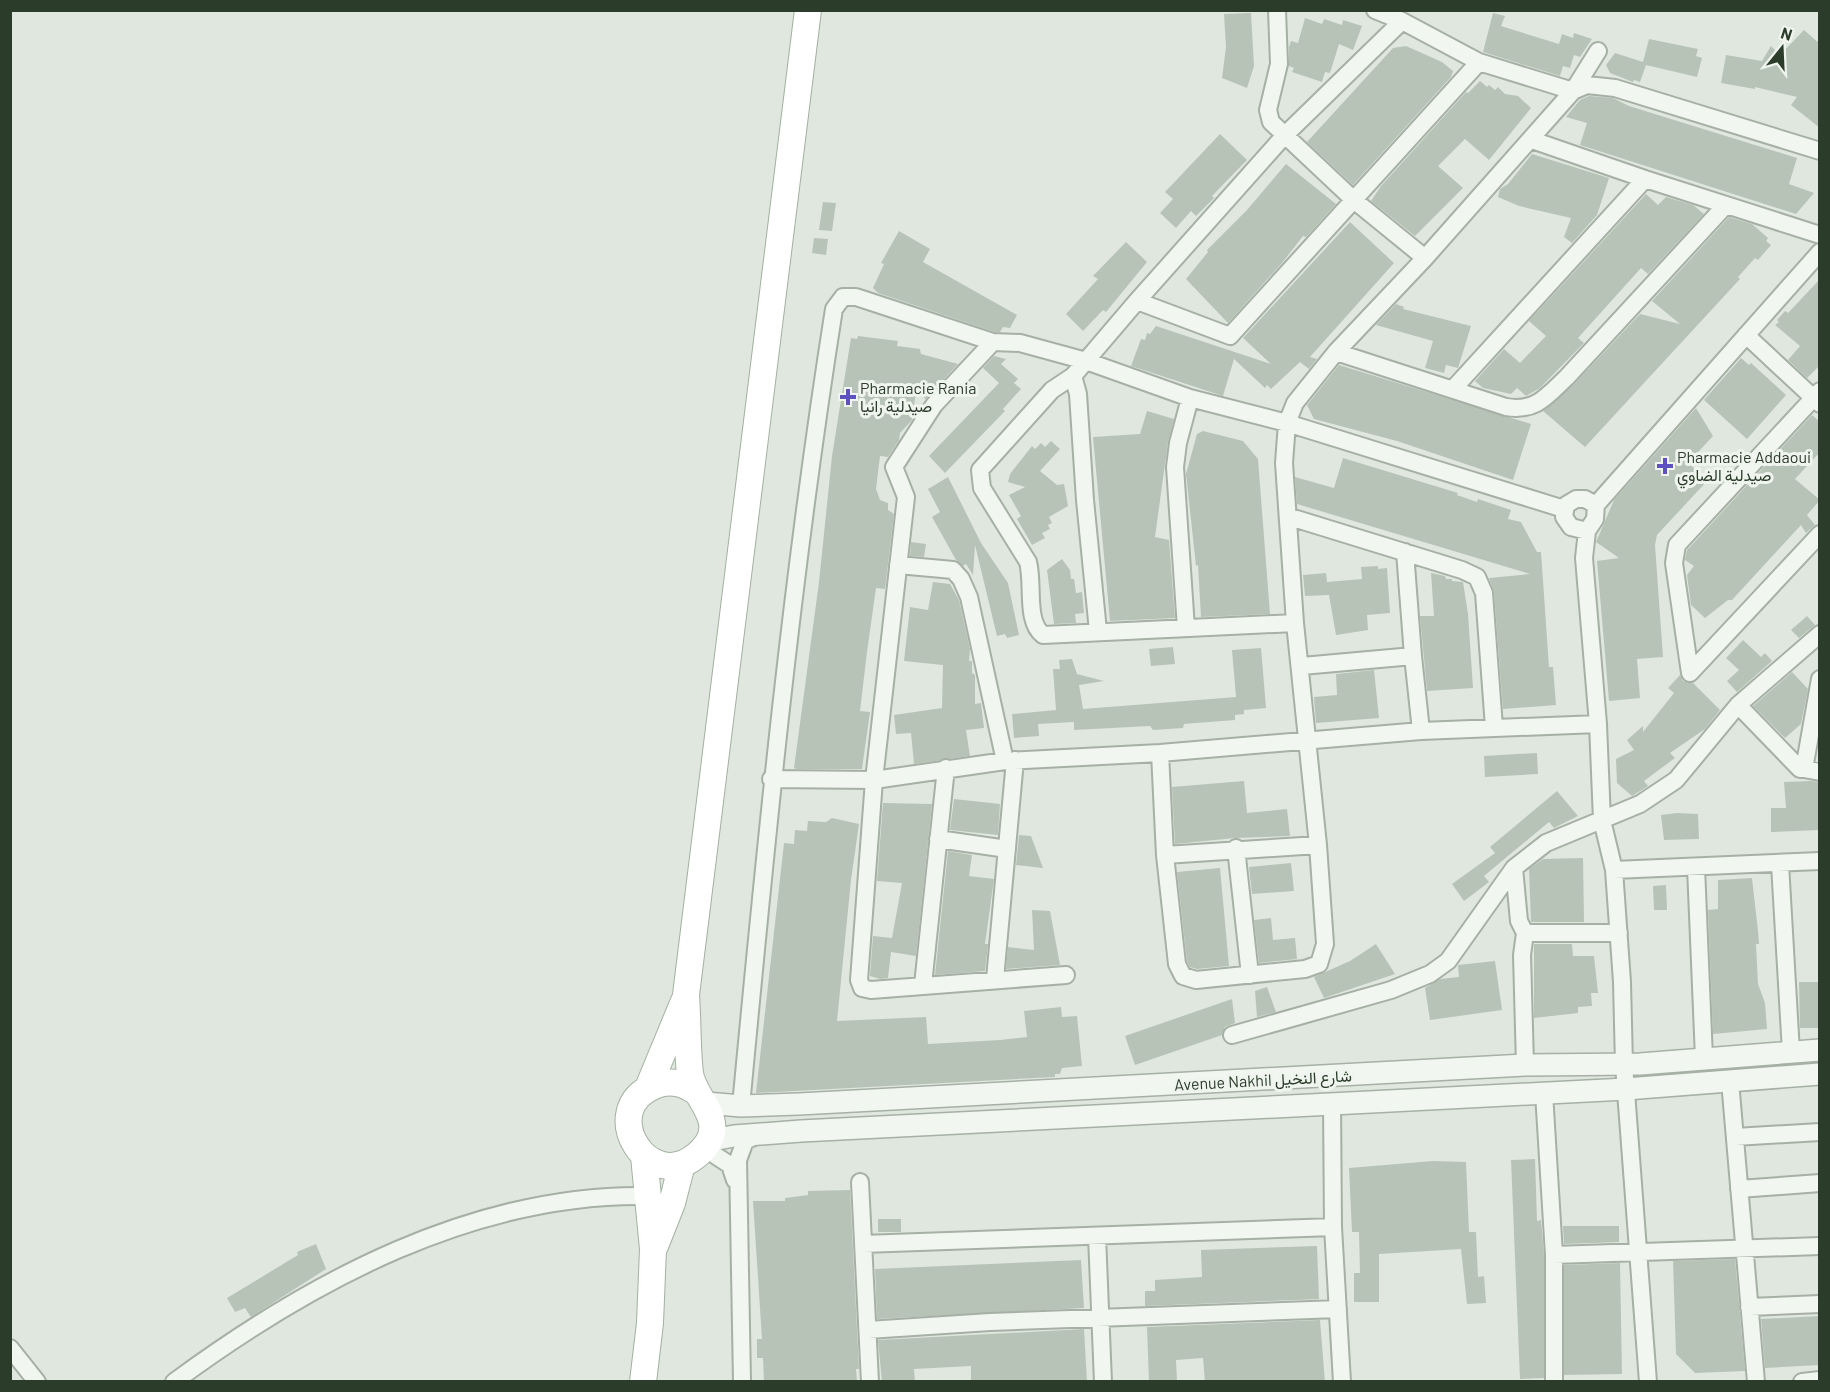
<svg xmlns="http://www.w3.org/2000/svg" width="1830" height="1392" font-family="Barlow,Vazirmatn,sans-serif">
  <rect width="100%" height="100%" fill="#e0e7df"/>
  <path fill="#b8c3b7" d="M 1251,13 L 1254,66 L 1247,88 L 1222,78 L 1226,47 L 1224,14 Z
    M 1493,13 L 1505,16 L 1501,26 L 1559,44 L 1562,34 L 1573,38 L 1574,33 L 1592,39 L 1580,57 L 1574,55 L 1570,68 L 1563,66 L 1560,76 L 1483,52 Z
    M 1305,18 L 1322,24 L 1324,19 L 1342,25 L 1343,20 L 1362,26 L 1353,50 L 1339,44 L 1330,73 L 1325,72 L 1322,82 L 1292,72 L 1294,68 L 1289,66 L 1289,47 L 1291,41 L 1298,43 Z
    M 1804,30 L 1820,44 L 1820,128 L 1791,105 L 1797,97 L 1755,87 L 1755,89 L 1721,83 L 1726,55 L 1762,61 L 1771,46 L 1780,55 Z
    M 1649,39 L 1698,49 L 1696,56 L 1702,58 L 1697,77 L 1646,65 L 1640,82 L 1634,80 L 1633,82 L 1610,73 L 1606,65 L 1615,53 L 1643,62 Z
    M 1406,46 L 1442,62 L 1453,71 L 1451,77 L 1353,185 L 1307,142 L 1393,48 Z
    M 1480,81 L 1487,87 L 1489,85 L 1495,90 L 1498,87 L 1505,94 L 1518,96 L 1531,108 L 1489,160 L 1465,139 L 1438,166 L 1463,188 L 1415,236 L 1371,201 L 1381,186 L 1466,92 L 1468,93 Z
    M 1589,96 L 1613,98 L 1629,106 L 1797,158 L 1789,184 L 1814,193 L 1796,214 L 1580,145 L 1587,123 L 1566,117 L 1580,100 Z
    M 1220,134 L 1247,160 L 1212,196 L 1214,198 L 1196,216 L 1191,211 L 1176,228 L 1160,213 L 1173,199 L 1165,192 Z
    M 1532,154 L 1609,178 L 1597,215 L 1572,243 L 1564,237 L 1571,218 L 1519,206 L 1498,197 L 1500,189 L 1508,184 Z
    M 1286,164 L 1336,204 L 1306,237 L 1303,236 L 1282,263 L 1228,323 L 1186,279 L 1208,252 L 1207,250 L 1247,210 Z
    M 1646,194 L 1658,205 L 1666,197 L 1693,205 L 1704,214 L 1648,274 L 1641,268 L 1578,338 L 1584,343 L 1540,388 L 1526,396 L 1517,388 L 1511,394 L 1483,388 L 1475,381 L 1504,349 L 1520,363 L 1546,336 L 1529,321 Z
    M 823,202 L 836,203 L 832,231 L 819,230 Z
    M 1729,217 L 1752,224 L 1768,238 L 1766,241 L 1771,245 L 1758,260 L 1755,258 L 1738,277 L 1740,279 L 1585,447 L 1543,411 L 1574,384 L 1640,314 L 1680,324 L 1652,301 Z
    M 1350,222 L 1394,263 L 1310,357 L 1317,359 L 1309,369 L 1300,362 L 1271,389 L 1267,385 L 1265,388 L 1234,359 L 1223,396 L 1131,366 L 1141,339 L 1145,340 L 1147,333 L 1150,334 L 1156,326 L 1271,364 L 1243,338 Z
    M 899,231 L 930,249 L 923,262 L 1017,315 L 1010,328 L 1003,327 L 1000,332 L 995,332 L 878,293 L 873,288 L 884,264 L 881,263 Z
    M 814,238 L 828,239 L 826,255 L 812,253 Z
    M 1126,242 L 1147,262 L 1106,312 L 1103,310 L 1083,331 L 1066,314 L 1098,279 L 1093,276 Z
    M 1820,279 L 1820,365 L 1807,378 L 1788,360 L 1800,346 L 1775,325 L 1779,322 L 1777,320 L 1785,311 L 1788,313 Z
    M 1396,304 L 1404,307 L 1403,309 L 1471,326 L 1458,368 L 1446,365 L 1444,373 L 1425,368 L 1433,341 L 1376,325 Z
    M 858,336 L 898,341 L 897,346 L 920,349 L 921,354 L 958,364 L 926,399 L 916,392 L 912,420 L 900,433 L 899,440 L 888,457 L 880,456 L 876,489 L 880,500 L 888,503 L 888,510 L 894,514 L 885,589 L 876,588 L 867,652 L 860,711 L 870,712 L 862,769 L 796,769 L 794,768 L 819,582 L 832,456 L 851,338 L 857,339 Z
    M 994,356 L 1006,359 L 1001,364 L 1018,379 L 1014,383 L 1021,389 L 1003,409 L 1005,411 L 945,473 L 929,456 L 999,383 L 983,368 Z
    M 1741,358 L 1749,365 L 1751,363 L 1786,395 L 1747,439 L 1704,400 Z
    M 1339,365 L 1531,424 L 1513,480 L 1397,441 L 1314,419 L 1307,405 Z
    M 1696,408 L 1713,436 L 1688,463 L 1708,480 L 1657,535 L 1655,545 L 1663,657 L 1637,659 L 1640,698 L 1609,701 L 1597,561 L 1619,558 L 1596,542 L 1614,500 Z
    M 1147,411 L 1174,419 L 1168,442 L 1155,537 L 1169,540 L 1175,618 L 1110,621 L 1093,437 L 1140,434 Z
    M 1812,415 L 1820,422 L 1820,452 L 1795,479 L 1820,500 L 1807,515 L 1815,525 L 1806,533 L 1801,525 L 1732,600 L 1728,600 L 1705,618 L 1691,605 L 1687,575 L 1694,566 L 1685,560 L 1687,550 Z
    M 1203,431 L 1243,441 L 1258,459 L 1270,614 L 1201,617 L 1198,565 L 1196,566 L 1186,474 L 1197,434 Z
    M 1051,441 L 1060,449 L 1040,471 L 1057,485 L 1064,484 L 1068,506 L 1049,517 L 1052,523 L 1048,525 L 1050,529 L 1042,533 L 1045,538 L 1032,545 L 1017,519 L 1021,516 L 1009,495 L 1025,487 L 1008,482 L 1010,474 L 1032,446 L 1035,449 L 1041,443 L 1045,447 Z
    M 1343,458 L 1458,493 L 1457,495 L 1477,502 L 1478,499 L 1511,510 L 1508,519 L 1521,522 L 1537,552 L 1541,552 L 1549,667 L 1553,667 L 1556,705 L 1503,709 L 1494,592 L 1489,578 L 1530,574 L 1297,504 L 1295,477 L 1334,488 Z
    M 948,477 L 981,543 L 1008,583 L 1019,635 L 1007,638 L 1005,634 L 997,636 L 975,545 L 973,575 L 966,564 L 963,566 L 956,560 L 932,517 L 940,512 L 928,489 Z
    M 911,542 L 926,544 L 924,557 L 910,556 Z
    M 1062,559 L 1070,570 L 1071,579 L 1074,579 L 1076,593 L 1082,592 L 1084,613 L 1075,614 L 1076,623 L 1054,624 L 1047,570 Z
    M 1378,566 L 1378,569 L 1387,568 L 1390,613 L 1367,615 L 1368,630 L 1336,635 L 1329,595 L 1305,596 L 1303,575 L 1326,573 L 1327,582 L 1362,579 L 1361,567 Z
    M 1431,573 L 1445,576 L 1446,579 L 1452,579 L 1452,581 L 1463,582 L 1468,614 L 1473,688 L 1427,691 L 1420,616 L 1434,616 Z
    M 933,582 L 950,584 L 959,600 L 970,649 L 969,661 L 972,661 L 972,673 L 975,675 L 975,704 L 981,703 L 984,728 L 966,730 L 970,756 L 914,764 L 911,733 L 896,734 L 894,715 L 942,708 L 943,665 L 904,661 L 910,607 L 928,610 Z
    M 1807,616 L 1815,625 L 1799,638 L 1791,630 Z
    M 1743,640 L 1761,657 L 1765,653 L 1772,661 L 1737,692 L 1727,681 L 1739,670 L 1726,658 Z
    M 1173,647 L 1175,664 L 1151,666 L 1149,649 Z
    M 1261,648 L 1266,708 L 1244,710 L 1244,714 L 1235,715 L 1235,720 L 1184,724 L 1183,728 L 1153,730 L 1150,726 L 1074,730 L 1074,722 L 1038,724 L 1039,736 L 1014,738 L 1012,714 L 1056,710 L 1053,669 L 1060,669 L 1059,660 L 1072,659 L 1077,674 L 1104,681 L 1079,685 L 1083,709 L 1236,697 L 1232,650 Z
    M 1374,670 L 1379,718 L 1316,723 L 1314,697 L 1337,695 L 1336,674 Z
    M 1792,672 L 1808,689 L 1801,724 L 1785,738 L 1753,706 Z
    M 1680,675 L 1683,681 L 1693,683 L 1720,710 L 1705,729 L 1670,753 L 1675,758 L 1644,781 L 1648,786 L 1632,796 L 1617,783 L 1616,759 L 1634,750 L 1627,740 L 1643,726 L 1643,732 L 1674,693 L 1668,688 Z
    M 1537,753 L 1538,774 L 1485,777 L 1484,756 Z
    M 1244,781 L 1247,813 L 1287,809 L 1290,836 L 1235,838 L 1175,844 L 1172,787 Z
    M 1811,781 L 1820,782 L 1820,830 L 1771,832 L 1771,808 L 1786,808 L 1784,782 Z
    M 1557,791 L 1578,816 L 1554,828 L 1549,822 L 1484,876 L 1489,882 L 1464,901 L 1452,884 L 1495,853 L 1490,847 Z
    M 954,799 L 1000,804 L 998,835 L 950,830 Z
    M 883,803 L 932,804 L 916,956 L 891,952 L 888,978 L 880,979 L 870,976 L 873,936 L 892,938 L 902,883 L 877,881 Z
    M 1677,813 L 1698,814 L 1699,839 L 1664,840 L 1661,815 Z
    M 832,818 L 859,824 L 851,880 L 837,1021 L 926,1017 L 928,1044 L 1000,1040 L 1027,1037 L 1024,1011 L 1061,1007 L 1062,1017 L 1077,1016 L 1082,1066 L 1062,1068 L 1060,1074 L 1055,1074 L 1055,1077 L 756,1093 L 784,843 L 794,844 L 795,830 L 807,831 L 808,821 L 826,822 Z
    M 1019,835 L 1031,836 L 1043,868 L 1016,865 Z
    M 948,851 L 972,855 L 969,876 L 994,879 L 985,944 L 988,944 L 985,971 L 935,975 Z
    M 1583,858 L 1584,922 L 1531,922 L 1529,869 L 1543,859 Z
    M 1291,863 L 1294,891 L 1252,894 L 1249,867 Z
    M 1220,868 L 1229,966 L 1197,969 L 1190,967 L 1187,961 L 1177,872 Z
    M 1752,878 L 1758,931 L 1759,944 L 1756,944 L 1758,984 L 1765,1003 L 1767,1029 L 1713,1034 L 1708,910 L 1718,909 L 1718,880 Z
    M 1666,885 L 1667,910 L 1654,910 L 1653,886 Z
    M 1032,910 L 1050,911 L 1060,965 L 1006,969 L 1008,947 L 1034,950 Z
    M 1271,918 L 1273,940 L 1295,938 L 1297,959 L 1259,963 L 1254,920 Z
    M 1376,944 L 1395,974 L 1324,998 L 1314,977 L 1350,961 Z
    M 1534,944 L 1572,944 L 1573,956 L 1594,956 L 1598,993 L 1591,993 L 1592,1006 L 1578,1007 L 1578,1013 L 1534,1018 Z
    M 1495,961 L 1502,1010 L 1430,1020 L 1425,988 L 1440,979 L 1459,977 L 1458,965 Z
    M 1799,982 L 1820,982 L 1820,1028 L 1800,1028 Z
    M 1267,987 L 1276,1012 L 1257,1017 L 1255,991 Z
    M 1232,999 L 1235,1023 L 1225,1027 L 1222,1035 L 1135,1065 L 1125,1036 Z
    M 1535,1159 L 1537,1221 L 1541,1220 L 1544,1255 L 1544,1378 L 1520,1379 L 1511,1160 Z
    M 1433,1161 L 1466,1162 L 1469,1232 L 1476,1232 L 1478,1277 L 1484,1276 L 1486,1303 L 1467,1304 L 1461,1249 L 1379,1254 L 1379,1302 L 1354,1302 L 1354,1273 L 1360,1273 L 1359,1232 L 1352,1232 L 1349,1168 Z
    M 850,1190 L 859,1369 L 856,1369 L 857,1382 L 764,1382 L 763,1358 L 757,1358 L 757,1339 L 762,1339 L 753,1201 L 785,1201 L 785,1198 L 808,1195 L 808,1191 Z
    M 878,1219 L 901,1219 L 901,1232 L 878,1232 Z
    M 1563,1226 L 1619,1226 L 1619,1242 L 1564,1244 Z
    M 316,1244 L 326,1269 L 251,1317 L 245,1308 L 235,1312 L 227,1298 L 298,1255 L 297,1252 Z
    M 1317,1246 L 1319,1299 L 1145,1306 L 1145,1291 L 1155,1291 L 1155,1280 L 1202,1277 L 1201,1250 Z
    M 1735,1259 L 1745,1371 L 1695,1373 L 1676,1354 L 1673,1261 Z
    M 1081,1260 L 1084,1308 L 877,1319 L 875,1269 Z
    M 1620,1263 L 1622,1374 L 1564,1375 L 1564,1265 Z
    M 1820,1316 L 1820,1365 L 1765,1368 L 1761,1319 Z
    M 1320,1320 L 1325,1382 L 1205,1382 L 1203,1358 L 1176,1360 L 1177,1382 L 1149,1382 L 1147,1327 Z
    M 1084,1329 L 1087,1382 L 971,1382 L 971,1366 L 914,1369 L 915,1382 L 882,1382 L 878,1340 Z"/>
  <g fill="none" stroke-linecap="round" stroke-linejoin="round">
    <defs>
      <path id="minor" d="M 1277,10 L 1279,64 L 1268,110 L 1271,122 L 1355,201 L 1425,258
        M 1375,10 L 1402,21 L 1479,62 L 1573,91 L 1598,51
        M 1532,140 L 1645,179 L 1820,235
        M 1137,301 L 1230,336 L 1479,62
        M 1746,335 L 1820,404
        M 993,342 L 934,405 L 894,467 L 906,497 L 874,780 L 859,980 L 862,988 L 871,990 L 1066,975
        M 1336,352 L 1506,407 C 1536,412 1547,396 1567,377 L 1725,206
        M 1073,376 L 1078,394 L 1085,500 L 1098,631
        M 1453,389 L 1645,179
        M 1576,499 L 1585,499 L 1596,505 L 1595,519 L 1587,531 L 1571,527 L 1564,517 L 1566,505 Z
        M 1596,505 L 1820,252
        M 1290,517 L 1462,570 L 1477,577 L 1484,593 L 1494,727
        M 1587,531 L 1584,558 L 1598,724 L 1602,820 L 1614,870 L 1622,982 L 1624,1065 L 1648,1382
        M 1405,552 L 1413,656
        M 898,565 L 953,570 L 961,579 L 969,597 L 1005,761
        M 1295,623 L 1043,635 C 1025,621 1034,584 1028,562 L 982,488 L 980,470 L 1052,390 L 1073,376 L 1137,301 L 1284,136 L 1402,21
        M 1186,628 L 1175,467 L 1178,443 L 1190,398
        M 1302,666 L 1413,656 L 1421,731
        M 1690,673 L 1674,563 L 1677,545 L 1820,391
        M 1690,673 L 1820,534
        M 1820,679 L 1804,769 L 1820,772
        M 1738,705 L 1800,769 L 1804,769
        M 1160,753 L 1165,855 L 1177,964 L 1183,976 L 1196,980 L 1305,969 L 1319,964 L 1325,944 L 1318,845 L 1295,623 L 1284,463 L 1287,423 L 1295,403 L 1336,352 L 1425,258 L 1573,91 L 1587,85 L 1615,88 L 1820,151
        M 771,779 L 874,780 L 1005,761 L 1160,753 L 1421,731 L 1598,724
        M 938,839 L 1007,849
        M 1236,848 L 1250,975
        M 1165,855 L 1318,845
        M 1780,864 L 1791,1052
        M 1696,867 L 1704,1058
        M 1514,868 L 1519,921 L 1525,933 L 1619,933
        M 1614,870 L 1820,861
        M 1525,933 L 1522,955 L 1525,1065
        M 995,979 L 1015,760
        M 923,985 L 946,768
        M 1232,1035 L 1391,990 L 1430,974 L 1448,961 L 1514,868 L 1546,843 L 1640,804 L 1676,780 L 1738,705 L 1820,634
        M 1730,1081 L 1756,1382
        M 1544,1093 L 1554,1255 L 1554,1382
        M 1332,1103 L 1333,1227 L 1342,1382
        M 741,1106 C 766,840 792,574 834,309 L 843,297 L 856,297 L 993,342 L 1020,343 L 1086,361 L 1190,398 L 1287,423 L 1564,509
        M 1735,1137 L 1820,1132
        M 704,1148 L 730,1165 L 735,1180
        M 860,1182 L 870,1382
        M 1739,1189 L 1820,1183
        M 1097,1236 L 1103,1382
        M 863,1244 L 1333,1227
        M 1554,1255 L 1820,1246
        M 1749,1307 L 1820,1304
        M 868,1330 L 990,1322 L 1338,1309
        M 10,1348 L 37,1382
        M 174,1382 C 311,1281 474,1193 648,1196
        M 742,1382 L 738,1160 L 745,1141 L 758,1135
        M 1802,1382 L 1820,1380"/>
      <path id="tertiary" d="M 706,1103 L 741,1106 L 799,1104 L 1525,1065 L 1640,1064 L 1820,1050
        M 707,1141 L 734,1136 L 801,1131 L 1626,1089 L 1820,1074"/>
      <path id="primary" d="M 648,1088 L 684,1001
        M 693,1090 C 682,1082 667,1080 654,1086 C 596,1110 649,1196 697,1155 C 734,1123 693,1100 690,1073 C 687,1048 688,1021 686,995 L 808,10
        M 655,1246 L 672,1203 L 682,1164
        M 643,1382 L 650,1323 L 653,1249 L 644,1156"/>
    </defs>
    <use href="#minor" stroke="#a6b0a5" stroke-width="20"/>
    <use href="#tertiary" stroke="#a6b0a5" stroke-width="24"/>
    <use href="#primary" stroke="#a2b1a0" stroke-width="28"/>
    <use href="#minor" stroke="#f2f6f1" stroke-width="16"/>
    <use href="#tertiary" stroke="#f2f6f1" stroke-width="21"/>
    <use href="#primary" stroke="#fff" stroke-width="26"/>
  </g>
  <g fill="#5e50bf" stroke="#eff5ee" stroke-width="2">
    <path d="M845 388h6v6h6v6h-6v6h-6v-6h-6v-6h6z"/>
    <path d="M1662 457h6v6h6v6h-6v6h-6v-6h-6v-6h6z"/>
  </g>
  <g text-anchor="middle" stroke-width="6" stroke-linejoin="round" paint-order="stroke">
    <g font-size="16" fill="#2b3c2a" stroke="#eff5ee" text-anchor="start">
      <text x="860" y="394">Pharmacie Rania<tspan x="860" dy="18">صيدلية رانيا</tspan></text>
      <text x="1677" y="463">Pharmacie Addaoui<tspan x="1677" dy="18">صيدلية الضاوي</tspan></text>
    </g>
    <g font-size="16" fill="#2b3c2a" stroke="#eff5ee">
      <text transform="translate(1263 1080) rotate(-3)" y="6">Avenue Nakhil شارع النخيل</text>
    </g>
  </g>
  <rect width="1830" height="1392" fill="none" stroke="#2b3c2a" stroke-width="24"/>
  <g transform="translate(1782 48) rotate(18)" stroke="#eff5ee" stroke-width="4.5" paint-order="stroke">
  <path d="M0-4.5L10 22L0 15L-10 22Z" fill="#2b3c2a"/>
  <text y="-9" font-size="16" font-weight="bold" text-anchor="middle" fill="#2b3c2a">N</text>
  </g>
</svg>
